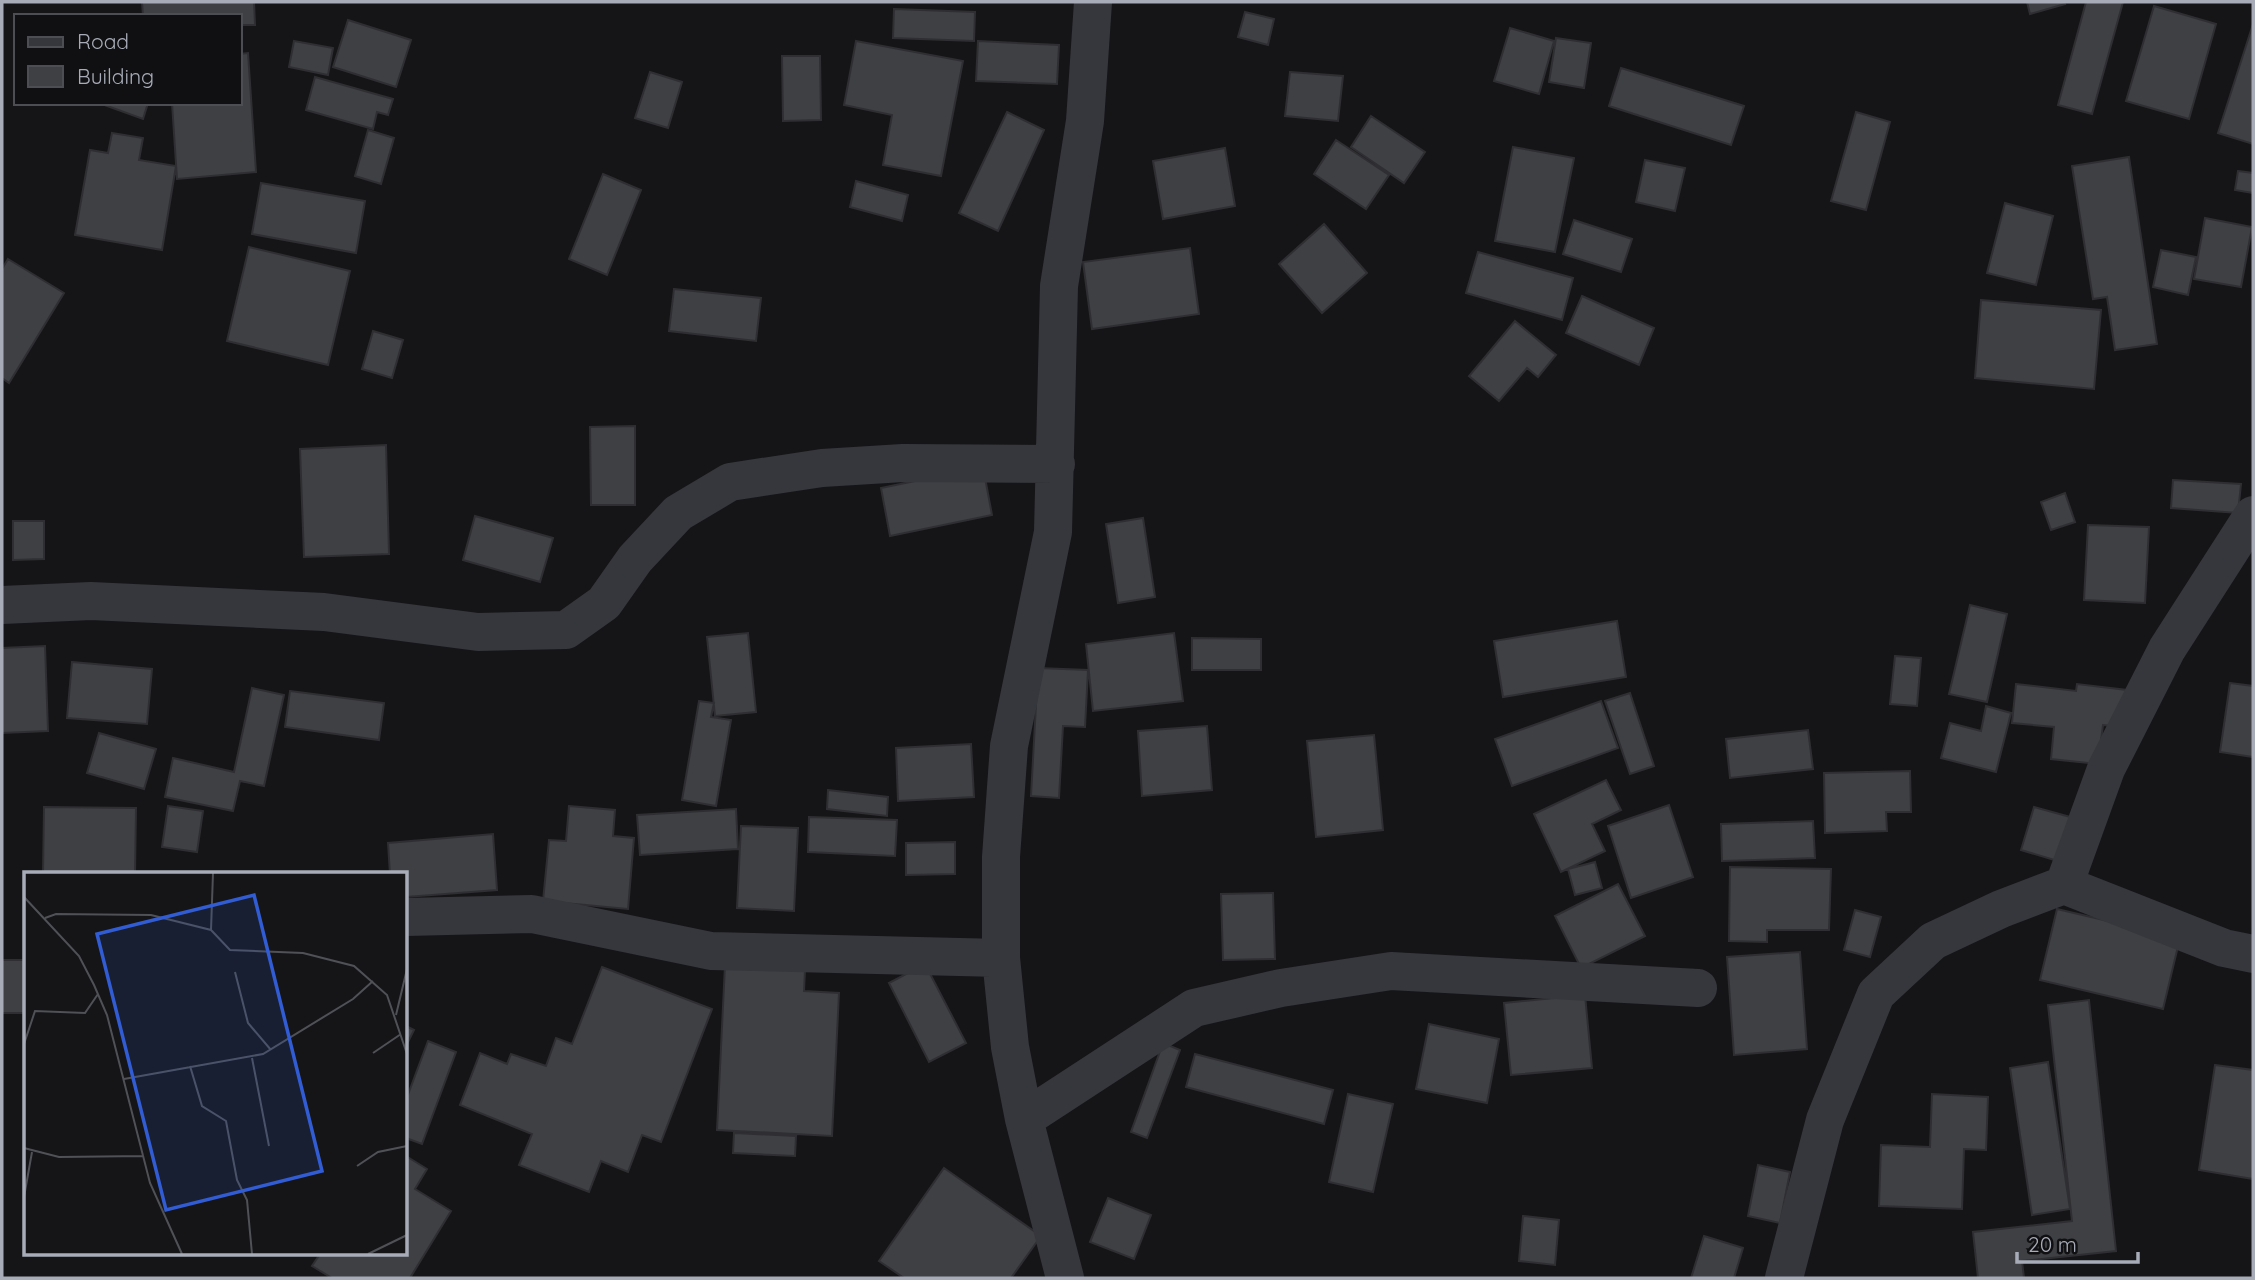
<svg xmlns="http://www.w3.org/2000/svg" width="2255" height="1280" font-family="Quicksand,sans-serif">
  <rect width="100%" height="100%" fill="#151517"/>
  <path fill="#3f4044" stroke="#2f2f33" stroke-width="2" d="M 142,2 L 254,2 L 255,25 L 240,25 L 240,16 L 143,16 Z
    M 2027,2 L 2064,2 L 2065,4 L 2030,14 Z
    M 2086,2 L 2123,2 L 2092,114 L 2058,105 Z
    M 2154,6 L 2216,24 L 2189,119 L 2126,101 Z
    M 894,9 L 975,12 L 974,41 L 893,38 Z
    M 1245,12 L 1274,19 L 1268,45 L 1238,37 Z
    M 348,20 L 411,40 L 396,87 L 333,67 Z
    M 2253,24 L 2253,144 L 2218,133 Z
    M 1510,28 L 1554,41 L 1539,94 L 1494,81 Z
    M 1556,38 L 1591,43 L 1584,88 L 1549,82 Z
    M 294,41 L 333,48 L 328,75 L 289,67 Z
    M 856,41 L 963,61 L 941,176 L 883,165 L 892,115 L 844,105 Z
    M 978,41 L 1059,45 L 1057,84 L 976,81 Z
    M 248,53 L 256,172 L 177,179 L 172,103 L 240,103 L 240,54 Z
    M 782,56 L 820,56 L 821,120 L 783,121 Z
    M 1621,68 L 1744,106 L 1731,145 L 1609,106 Z
    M 650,72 L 682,82 L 668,128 L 635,118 Z
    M 1290,72 L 1343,76 L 1338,121 L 1285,116 Z
    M 315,77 L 393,99 L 388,115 L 377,112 L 373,129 L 306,110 Z
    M 99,103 L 148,103 L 143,119 Z
    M 1007,112 L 1044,130 L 998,231 L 959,213 Z
    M 1856,112 L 1890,122 L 1866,210 L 1831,201 Z
    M 1371,116 L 1425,152 L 1404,183 L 1351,147 Z
    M 368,130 L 394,138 L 381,184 L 355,176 Z
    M 112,133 L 143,138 L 139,160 L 176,166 L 162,250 L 75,235 L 90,150 L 108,153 Z
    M 1336,140 L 1389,175 L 1366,209 L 1314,174 Z
    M 1513,147 L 1574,158 L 1555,252 L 1495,241 Z
    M 1225,148 L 1235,206 L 1163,219 L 1153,161 Z
    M 2129,157 L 2157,344 L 2115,350 L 2107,297 L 2093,299 L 2072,166 Z
    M 1645,160 L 1685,168 L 1675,211 L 1636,202 Z
    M 2238,171 L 2253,173 L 2253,193 L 2235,190 Z
    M 603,174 L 641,190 L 607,275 L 569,259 Z
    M 856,181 L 908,195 L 902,221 L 850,207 Z
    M 261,183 L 365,201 L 356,253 L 252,234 Z
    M 2005,203 L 2053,216 L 2036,285 L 1987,273 Z
    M 2205,218 L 2252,227 L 2241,287 L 2194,279 Z
    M 1574,220 L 1632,239 L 1621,272 L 1563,254 Z
    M 1324,224 L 1367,273 L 1322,313 L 1279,264 Z
    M 249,247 L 350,271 L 328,365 L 227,341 Z
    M 1190,248 L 1199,314 L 1092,329 L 1083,262 Z
    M 2161,250 L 2196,257 L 2188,295 L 2153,287 Z
    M 1478,252 L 1573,278 L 1562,320 L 1466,293 Z
    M 8,259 L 64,293 L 9,383 L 2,378 L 2,269 Z
    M 674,289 L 761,298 L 756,341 L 669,331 Z
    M 1582,296 L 1654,328 L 1639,365 L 1566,333 Z
    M 1981,300 L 2101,310 L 2094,389 L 1975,378 Z
    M 1515,321 L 1556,355 L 1538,377 L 1527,368 L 1499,401 L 1469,376 Z
    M 373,331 L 403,340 L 392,378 L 362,369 Z
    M 635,426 L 635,505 L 591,505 L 590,427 Z
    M 386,445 L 389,554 L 304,557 L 300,449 Z
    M 983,467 L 992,515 L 890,536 L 881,488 Z
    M 2173,480 L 2241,484 L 2238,513 L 2171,508 Z
    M 2065,493 L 2075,522 L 2051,530 L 2041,502 Z
    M 475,516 L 553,538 L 540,582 L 463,560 Z
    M 1143,518 L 1155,597 L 1118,603 L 1106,524 Z
    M 13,521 L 44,521 L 44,559 L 13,560 Z
    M 2088,525 L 2149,527 L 2145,603 L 2084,600 Z
    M 1970,605 L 2007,614 L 1987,702 L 1949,694 Z
    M 1617,621 L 1626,677 L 1503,697 L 1494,641 Z
    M 748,633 L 756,712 L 715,716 L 707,637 Z
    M 1174,633 L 1183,701 L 1093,711 L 1086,644 Z
    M 1192,638 L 1261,639 L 1261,670 L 1192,670 Z
    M 45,646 L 48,731 L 2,733 L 2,648 Z
    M 1895,656 L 1921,658 L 1917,706 L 1890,704 Z
    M 72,662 L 152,669 L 147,724 L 67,718 Z
    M 1038,668 L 1088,670 L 1085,727 L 1063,726 L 1059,798 L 1031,796 Z
    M 2230,683 L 2253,686 L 2253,757 L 2220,752 Z
    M 2016,684 L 2076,691 L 2077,684 L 2127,690 L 2123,727 L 2103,725 L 2098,764 L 2051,759 L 2054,727 L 2012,723 Z
    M 252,688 L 284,695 L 264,786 L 240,781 L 233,811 L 165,797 L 173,758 L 234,772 Z
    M 290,691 L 384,703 L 379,740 L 285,727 Z
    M 1630,693 L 1654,766 L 1630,774 L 1605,701 Z
    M 699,701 L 714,703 L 711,717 L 731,720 L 716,806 L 682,800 Z
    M 1601,701 L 1618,748 L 1512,786 L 1495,739 Z
    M 1986,706 L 2011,713 L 1996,772 L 1941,758 L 1950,723 L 1981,731 Z
    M 1207,726 L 1212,790 L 1142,796 L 1138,731 Z
    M 1808,730 L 1813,769 L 1730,778 L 1726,739 Z
    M 99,733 L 156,749 L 144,789 L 87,773 Z
    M 1374,735 L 1383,830 L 1316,837 L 1307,741 Z
    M 971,744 L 974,797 L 898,801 L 896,748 Z
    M 1910,771 L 1911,812 L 1886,812 L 1887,831 L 1825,833 L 1824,773 Z
    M 1606,780 L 1621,810 L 1592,824 L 1605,851 L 1561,872 L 1534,814 Z
    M 828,790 L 888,797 L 887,816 L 827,809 Z
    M 1669,805 L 1693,877 L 1631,898 L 1608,826 Z
    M 168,806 L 203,811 L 197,852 L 162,847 Z
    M 569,806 L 615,810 L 613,836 L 634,838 L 628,909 L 543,901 L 549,840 L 566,841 Z
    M 44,807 L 136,808 L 135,874 L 43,874 Z
    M 2034,807 L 2074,818 L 2061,862 L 2021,850 Z
    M 736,809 L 738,849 L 640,855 L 637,815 Z
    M 809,817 L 897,820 L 895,856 L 808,852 Z
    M 1813,821 L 1815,858 L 1722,861 L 1721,824 Z
    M 741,826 L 798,828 L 794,911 L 737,908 Z
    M 493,834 L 497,890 L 406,897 L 406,874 L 390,874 L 388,843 Z
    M 955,842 L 955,874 L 906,875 L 906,843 Z
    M 1595,862 L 1602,888 L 1575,895 L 1568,869 Z
    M 1730,867 L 1831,869 L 1829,930 L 1767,930 L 1767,942 L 1729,941 Z
    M 1618,884 L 1645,936 L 1581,968 L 1555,916 Z
    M 1273,893 L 1275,959 L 1223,960 L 1221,894 Z
    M 2057,909 L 2180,938 L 2163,1009 L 2040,980 Z
    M 1855,910 L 1881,917 L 1870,957 L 1844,950 Z
    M 1800,952 L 1807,1049 L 1734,1055 L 1727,957 Z
    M 2,960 L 26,960 L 26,1013 L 2,1013 Z
    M 925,964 L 966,1043 L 929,1062 L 889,983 Z
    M 725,965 L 805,970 L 804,991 L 839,993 L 832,1136 L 717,1130 Z
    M 602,967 L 712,1009 L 661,1142 L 642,1135 L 628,1172 L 601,1161 L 589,1192 L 519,1165 L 532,1134 L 460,1105 L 480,1053 L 507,1064 L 511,1054 L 546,1066 L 556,1038 L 572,1044 Z
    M 1585,995 L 1592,1068 L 1511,1075 L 1504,1003 Z
    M 2089,1000 L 2116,1251 L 2022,1261 L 2024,1278 L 1978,1278 L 1973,1232 L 2072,1221 L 2048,1005 Z
    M 1429,1024 L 1499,1039 L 1487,1103 L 1416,1089 Z
    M 406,1026 L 414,1030 L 406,1046 Z
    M 428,1041 L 456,1052 L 422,1144 L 406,1138 L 406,1100 Z
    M 1163,1043 L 1180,1050 L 1147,1138 L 1131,1132 Z
    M 1195,1054 L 1333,1090 L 1324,1124 L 1186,1087 Z
    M 2048,1062 L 2070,1209 L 2032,1215 L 2010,1068 Z
    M 2215,1065 L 2253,1070 L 2253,1179 L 2199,1170 Z
    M 1348,1094 L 1393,1104 L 1373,1192 L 1329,1182 Z
    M 1932,1094 L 1988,1097 L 1986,1150 L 1964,1149 L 1962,1209 L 1879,1206 L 1881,1145 L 1930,1147 Z
    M 734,1133 L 796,1136 L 795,1156 L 733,1153 Z
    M 406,1156 L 427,1169 L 415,1189 L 451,1211 L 410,1278 L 332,1278 L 312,1266 L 320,1254 L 406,1254 Z
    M 1758,1165 L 1790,1172 L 1780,1223 L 1748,1216 Z
    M 944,1168 L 1041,1236 L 1011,1278 L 904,1278 L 879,1261 Z
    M 1108,1198 L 1151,1215 L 1134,1259 L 1090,1242 Z
    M 1523,1216 L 1559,1220 L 1555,1265 L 1519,1261 Z
    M 1704,1236 L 1743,1248 L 1734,1278 L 1691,1278 Z"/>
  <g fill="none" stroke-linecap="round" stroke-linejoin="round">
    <path stroke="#36373c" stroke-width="38" d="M 2,605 L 91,601 L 324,612 L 478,632 L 566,630 L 604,603 L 635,559 L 678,513 L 730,482 L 822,468 L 903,463 L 1056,464
      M 2064,885 L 2224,948 L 2253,954
      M 406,917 L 532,914 L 711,951 L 1001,958
      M 1024,1119 L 1194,1008 L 1281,988 L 1391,971 L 1698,988
      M 1065,1278 L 1024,1119 L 1010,1047 L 1001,958 L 1001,857 L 1009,746 L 1053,532 L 1059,286 L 1085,121 L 1093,2
      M 1784,1278 L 1825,1120 L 1876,994 L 1933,941 L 2001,909 L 2064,885 L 2106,769 L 2167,649 L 2253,515"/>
  </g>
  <g transform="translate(24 872)">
    <rect width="383" height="383" fill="#151517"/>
    <path fill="none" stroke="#4f5157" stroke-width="2" d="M 0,25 L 55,84 L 70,113 L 83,143 L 126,311 L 158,382M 21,46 L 32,42 L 127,43 L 187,58 L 206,78 L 279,81 L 330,94 L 363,123 L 383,182M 187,58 L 189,1M 211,100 L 224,151 L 247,178M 372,143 L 383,97M 0,172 L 11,139 L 61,141 L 74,122M 349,181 L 377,162M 228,186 L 245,274M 166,194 L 178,234 L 202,249 L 213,308 L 223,328 L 228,382M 100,207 L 239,182 L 329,127 L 349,109M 0,276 L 35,285 L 119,284M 333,294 L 354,280 L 383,274M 0,325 L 8,280M 344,382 L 383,363"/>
    <path fill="#325cd3" fill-opacity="0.15" stroke="#325cd3" stroke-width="3.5" d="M 230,23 L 298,299 L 142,338 L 73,62 Z"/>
    <rect width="383" height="383" fill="none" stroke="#a7acb8" stroke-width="3.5"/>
  </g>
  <rect width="2255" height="1280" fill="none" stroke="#a7acb8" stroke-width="7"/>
  <rect x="14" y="14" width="228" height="91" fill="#101012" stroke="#4c4e54" stroke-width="2"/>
  <rect x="28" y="37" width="35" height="10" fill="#36373c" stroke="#4c4e54" stroke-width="2"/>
  <text x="77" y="49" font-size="21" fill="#a7acb8">Road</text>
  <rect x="28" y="66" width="35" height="21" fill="#3f4044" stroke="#4c4e54" stroke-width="2"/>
  <text x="77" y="84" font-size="21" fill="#a7acb8">Building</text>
  <path d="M2017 1252v10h121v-10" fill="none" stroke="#a7acb8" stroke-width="3.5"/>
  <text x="2028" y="1252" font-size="21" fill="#a7acb8" stroke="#101012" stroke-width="5" paint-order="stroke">20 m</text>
</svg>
